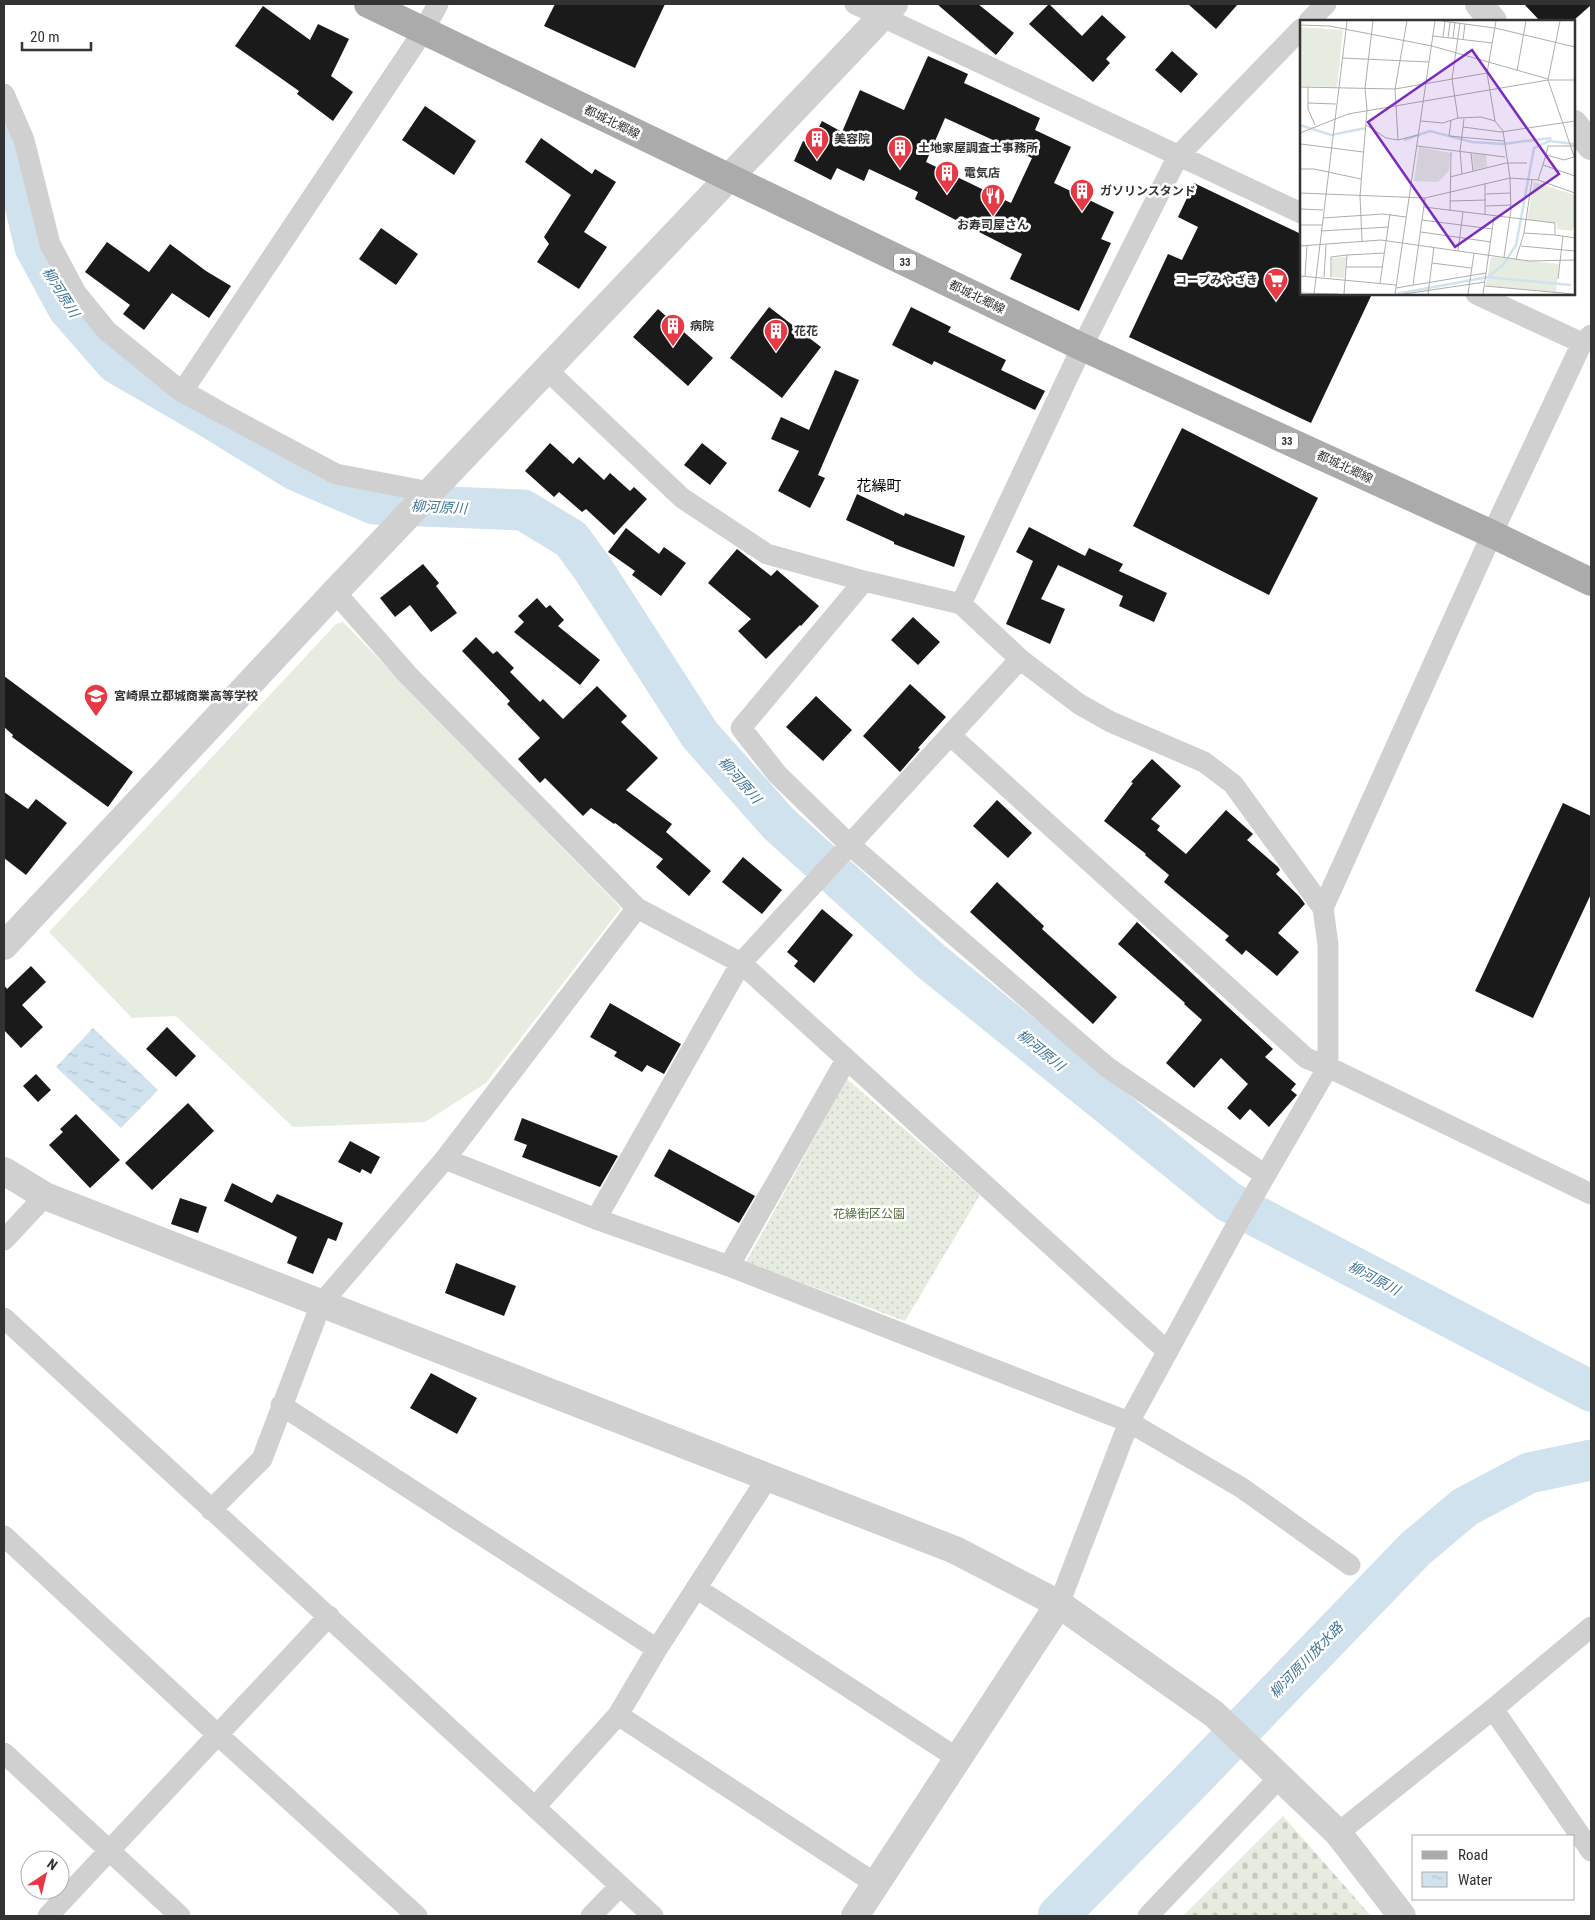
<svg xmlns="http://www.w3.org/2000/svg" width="1595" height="1920" font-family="'Roboto Condensed','Noto Sans JP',sans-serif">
  <defs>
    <pattern id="grass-dots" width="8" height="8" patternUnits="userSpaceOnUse" patternTransform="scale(1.25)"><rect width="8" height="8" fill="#e6ecdf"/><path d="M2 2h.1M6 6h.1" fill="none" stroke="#c6cbc0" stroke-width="1.8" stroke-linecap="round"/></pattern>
    <pattern id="cemetery-stones" width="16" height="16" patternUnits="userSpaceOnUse" patternTransform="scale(1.25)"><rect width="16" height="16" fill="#e6ecdf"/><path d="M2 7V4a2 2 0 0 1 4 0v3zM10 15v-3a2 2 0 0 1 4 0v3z" fill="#c6cbc0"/></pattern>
    <pattern id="water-ripples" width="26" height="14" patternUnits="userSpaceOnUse" patternTransform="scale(1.25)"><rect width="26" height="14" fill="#cfe2ee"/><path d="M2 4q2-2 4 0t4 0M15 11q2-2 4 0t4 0" fill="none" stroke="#b2c2cd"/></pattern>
  </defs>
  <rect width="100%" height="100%" fill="#fff"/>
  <path fill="url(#grass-dots)" d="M 847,1079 L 980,1195 L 905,1321 L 746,1262 Z"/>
  <path fill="url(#cemetery-stones)" d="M 1283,1816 L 1371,1916 L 1183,1916 Z"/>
  <path fill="#e6ecdf" d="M 343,622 L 621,908 L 486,1083 L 425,1122 L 293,1127 L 176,1016 L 132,1018 L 49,932 L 336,624 Z"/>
  <path fill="url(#water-ripples)" d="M 93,1028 L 158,1090 L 121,1128 L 56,1067 Z"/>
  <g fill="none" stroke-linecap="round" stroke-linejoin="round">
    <path stroke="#cfe2ee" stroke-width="41" d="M 4,134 L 13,154 L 35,247 L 68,308 L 116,363 L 209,417 L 297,471 L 374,504 L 523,510 L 571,539 L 593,569 L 700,735 L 779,824 L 932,962 L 1229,1202 L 1591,1391
      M 1058,1916 L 1193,1779 L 1415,1549 L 1465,1507 L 1529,1473 L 1591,1460"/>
  </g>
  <path fill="#1a1a1a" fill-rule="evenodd" d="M 555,4 L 665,4 L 635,68 L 544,26 Z
    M 937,4 L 978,4 L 1014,33 L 996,55 Z
    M 1049,4 L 1082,36 L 1102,15 L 1126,37 L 1106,59 L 1110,63 L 1093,82 L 1029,24 Z
    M 1188,4 L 1238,4 L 1216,29 Z
    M 1524,4 L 1591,4 L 1591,5 L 1573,21 L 1540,21 Z
    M 263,6 L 310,40 L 318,24 L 349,39 L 331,76 L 353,92 L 333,121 L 297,94 L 299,91 L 235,46 Z
    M 1172,51 L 1198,74 L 1181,93 L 1155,70 Z
    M 928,56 L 968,74 L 964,83 L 1040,118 L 1035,130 L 1071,147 L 1054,183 L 1114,212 L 1101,239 L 1111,243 L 1079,311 L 1010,279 L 1022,254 L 915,199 L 918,192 L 869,169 L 864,181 L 837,168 L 831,180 L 794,161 L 803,141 L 810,144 L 822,121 L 842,132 L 860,90 L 904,110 ZM 945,118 L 1032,158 L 1011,203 L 926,162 Z
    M 425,106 L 476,141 L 454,175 L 402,140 Z
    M 541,138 L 592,174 L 595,169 L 616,182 L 584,232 L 607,247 L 579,289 L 537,262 L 549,244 L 544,237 L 571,195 L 525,162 Z
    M 1194,183 L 1301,234 L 1301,294 L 1372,294 L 1311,423 L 1129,337 L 1168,254 L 1182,260 L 1198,227 L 1178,217 Z
    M 381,228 L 418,254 L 396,285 L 359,259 Z
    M 107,242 L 149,272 L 170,244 L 206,271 L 231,286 L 209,318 L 172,293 L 144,330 L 123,314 L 130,305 L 85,272 Z
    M 769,307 L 821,347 L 782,398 L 730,358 Z
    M 911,307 L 951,327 L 948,332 L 1006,360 L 1001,370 L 1045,391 L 1035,410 L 934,361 L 932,365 L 892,345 Z
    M 658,309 L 713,358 L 688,386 L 633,337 Z
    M 835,370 L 859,380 L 818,475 L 825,478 L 810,508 L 778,491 L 799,451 L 771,439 L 781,417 L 809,430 Z
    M 1182,428 L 1318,498 L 1269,595 L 1133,526 Z
    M 550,443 L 573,464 L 579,457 L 604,480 L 610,473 L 630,491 L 634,487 L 647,499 L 614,535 L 586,509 L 582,512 L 559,492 L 554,497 L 525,471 Z
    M 702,443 L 727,463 L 710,485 L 684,465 Z
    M 857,494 L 904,516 L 905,513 L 965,536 L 954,567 L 894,544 L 894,542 L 846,520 Z
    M 1029,527 L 1085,556 L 1089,548 L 1123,564 L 1119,571 L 1167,593 L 1154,622 L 1119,606 L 1123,596 L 1058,565 L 1041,599 L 1065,609 L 1050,644 L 1006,624 L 1033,561 L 1016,552 Z
    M 626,528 L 659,554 L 664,547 L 686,563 L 661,596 L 632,575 L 635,571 L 608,552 Z
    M 737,549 L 771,576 L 777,570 L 819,606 L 801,626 L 800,625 L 766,659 L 738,631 L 751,619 L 708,583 Z
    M 423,564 L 439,583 L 436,586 L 457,613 L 431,632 L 410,605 L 395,617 L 380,598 Z
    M 537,598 L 546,608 L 550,605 L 564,620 L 558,626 L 600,660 L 580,685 L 514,632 L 524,622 L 518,616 Z
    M 913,617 L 940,642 L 918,665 L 891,640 Z
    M 476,637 L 493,654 L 497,651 L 514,668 L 510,672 L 540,702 L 543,699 L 563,719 L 597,686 L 627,716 L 621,722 L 658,758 L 626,790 L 672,824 L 666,832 L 711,871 L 689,896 L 656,867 L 663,859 L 615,823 L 614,824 L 591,808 L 583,816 L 545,778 L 540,783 L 518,759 L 540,738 L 507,704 L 510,701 L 462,651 Z
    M 4,676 L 133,772 L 108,807 L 12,737 L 13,735 L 4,727 Z
    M 910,684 L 946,717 L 918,748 L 920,749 L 900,772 L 863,736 Z
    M 816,696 L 852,730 L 823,761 L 786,727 Z
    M 1152,759 L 1181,786 L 1151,819 L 1160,826 L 1157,830 L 1186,854 L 1226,810 L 1253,834 L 1247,840 L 1278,867 L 1280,870 L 1276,874 L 1299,896 L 1305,904 L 1278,933 L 1299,952 L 1277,976 L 1246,950 L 1242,955 L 1225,940 L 1229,936 L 1164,882 L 1169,875 L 1145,855 L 1146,854 L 1104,821 L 1133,783 L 1131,782 Z
    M 4,792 L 28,809 L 36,799 L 67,823 L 26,875 L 4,858 Z
    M 997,800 L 1032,833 L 1008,858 L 973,826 Z
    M 1563,803 L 1591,816 L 1591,894 L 1533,1018 L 1475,991 Z
    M 743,857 L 782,890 L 762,914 L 722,882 Z
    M 997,882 L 1044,926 L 1042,929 L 1117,997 L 1093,1024 L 970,912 Z
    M 822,909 L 853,935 L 814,983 L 794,966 L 798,961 L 787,952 Z
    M 1137,922 L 1273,1049 L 1265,1057 L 1296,1084 L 1291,1090 L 1297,1095 L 1269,1127 L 1250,1109 L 1240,1120 L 1227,1108 L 1248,1084 L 1221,1058 L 1194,1088 L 1166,1063 L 1202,1020 L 1184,1004 L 1185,1003 L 1118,944 Z
    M 31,966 L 46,982 L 22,1005 L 43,1027 L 21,1048 L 4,1030 L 4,985 L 7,989 Z
    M 610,1003 L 681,1044 L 664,1074 L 647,1065 L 642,1072 L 614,1056 L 617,1052 L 590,1037 Z
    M 167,1027 L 196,1056 L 176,1077 L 146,1049 Z
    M 36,1074 L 51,1090 L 38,1102 L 23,1086 Z
    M 188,1103 L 214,1131 L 152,1190 L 125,1163 Z
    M 76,1114 L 120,1160 L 90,1188 L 49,1145 L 63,1132 L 60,1129 Z
    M 522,1118 L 618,1156 L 600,1187 L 522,1157 L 527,1145 L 514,1140 Z
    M 350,1141 L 380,1157 L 371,1174 L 362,1169 L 360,1173 L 338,1162 Z
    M 669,1149 L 755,1196 L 739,1223 L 654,1176 Z
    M 232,1183 L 272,1203 L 277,1194 L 343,1223 L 336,1241 L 328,1238 L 313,1274 L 287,1263 L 297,1237 L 224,1201 Z
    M 180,1198 L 207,1207 L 198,1233 L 171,1224 Z
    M 456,1263 L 516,1286 L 504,1316 L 445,1293 Z
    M 431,1373 L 477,1398 L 457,1434 L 410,1408 Z"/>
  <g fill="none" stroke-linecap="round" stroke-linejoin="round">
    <path stroke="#d0d0d0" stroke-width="21" d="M 855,4 L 1301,213
      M 1309,21 L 1326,4
      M 4,94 L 24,140 L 50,244 L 76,293 L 107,331 L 182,392 L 424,30 L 438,4
      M 1476,294 L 1582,343
      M 546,369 L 682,498 L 767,554 L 864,581 L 961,604 L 1020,659 L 1079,704 L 1111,722 L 1204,762 L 1233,784 L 1323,908 L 1328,945 L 1328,1067 L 1240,1219 L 1129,1422 L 1059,1604
      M 182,392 L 336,474 L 430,492
      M 864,581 L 741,728 L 777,774 L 850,845 L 1107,1067 L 1265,1175
      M 335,592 L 408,675 L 637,908 L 741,963 L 1167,1351
      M 961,604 L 1082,347 L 1178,156 L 1301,29
      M 950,735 L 1306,1058 L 1328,1067 L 1591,1194
      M 1323,908 L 1492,534 L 1582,343 L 1591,335
      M 445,1159 L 596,1219 L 729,1266 L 1129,1422 L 1242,1488 L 1350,1565
      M 596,1219 L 741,963 L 1020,659
      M 4,1240 L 45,1196
      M 729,1266 L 846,1060
      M 4,1318 L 653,1916
      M 281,1405 L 657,1649
      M 211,1510 L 262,1459 L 321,1304 L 445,1159 L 637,908
      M 4,1536 L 218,1735 L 417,1916
      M 696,1588 L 957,1758
      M 1493,1709 L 1591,1851
      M 618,1715 L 876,1884
      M 4,1753 L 180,1916
      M 535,1807 L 618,1715 L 657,1649 L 768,1477
      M 1338,1833 L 1493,1709 L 1591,1627
      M 48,1916 L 329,1616
      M 591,1916 L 620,1886
      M 1148,1916 L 1279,1778"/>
    <path stroke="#d0d0d0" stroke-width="28" d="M 1479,4 L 1493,21
      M 1574,124 L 1591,146
      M 4,946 L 335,592 L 894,4
      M 4,1171 L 45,1196 L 955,1550 L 1059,1604 L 1214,1714 L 1338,1833 L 1402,1916
      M 855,1916 L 1059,1604"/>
    <path stroke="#ababab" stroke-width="28" d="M 368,4 L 1082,347 L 1492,534 L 1591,582"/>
  </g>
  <defs>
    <symbol id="building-pin" viewBox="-11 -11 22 30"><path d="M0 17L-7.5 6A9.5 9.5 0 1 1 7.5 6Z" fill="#e63946" stroke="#fff"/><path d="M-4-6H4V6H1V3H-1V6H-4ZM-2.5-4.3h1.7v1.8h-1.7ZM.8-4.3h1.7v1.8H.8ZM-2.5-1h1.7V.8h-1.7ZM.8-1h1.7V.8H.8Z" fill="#fff"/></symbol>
    <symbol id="restaurant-pin" viewBox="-11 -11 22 30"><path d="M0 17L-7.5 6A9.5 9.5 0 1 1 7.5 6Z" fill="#e63946" stroke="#fff"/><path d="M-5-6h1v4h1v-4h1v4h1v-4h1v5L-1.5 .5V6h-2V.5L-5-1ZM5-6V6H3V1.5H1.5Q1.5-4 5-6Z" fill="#fff"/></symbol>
    <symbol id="supermarket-pin" viewBox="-11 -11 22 30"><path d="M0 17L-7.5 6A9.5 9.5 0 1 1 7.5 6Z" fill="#e63946" stroke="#fff"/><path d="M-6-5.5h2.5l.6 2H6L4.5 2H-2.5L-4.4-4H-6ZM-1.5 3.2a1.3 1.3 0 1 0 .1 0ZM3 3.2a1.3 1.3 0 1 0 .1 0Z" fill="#fff"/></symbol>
    <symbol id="school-pin" viewBox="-11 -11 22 30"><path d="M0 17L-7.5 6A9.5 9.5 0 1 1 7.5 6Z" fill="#e63946" stroke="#fff"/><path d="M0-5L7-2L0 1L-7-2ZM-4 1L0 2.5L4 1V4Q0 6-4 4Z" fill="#fff"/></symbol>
  </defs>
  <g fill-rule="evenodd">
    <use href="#building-pin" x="803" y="125" width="28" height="38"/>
    <use href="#building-pin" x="886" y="134" width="28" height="38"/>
    <use href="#building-pin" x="933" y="159" width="28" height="38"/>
    <use href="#building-pin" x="1068" y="177" width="28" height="38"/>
    <use href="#restaurant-pin" x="979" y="182" width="28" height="38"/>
    <use href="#supermarket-pin" x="1262" y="266" width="28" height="38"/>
    <use href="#building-pin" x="659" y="312" width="28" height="38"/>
    <use href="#building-pin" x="762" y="317" width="28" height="38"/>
    <use href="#school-pin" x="82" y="682" width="28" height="38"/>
  </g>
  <g text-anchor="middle" stroke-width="5" stroke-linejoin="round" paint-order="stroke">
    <g fill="#fff" stroke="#707070" stroke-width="1">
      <rect x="894" y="253.5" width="22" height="17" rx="4"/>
      <rect x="1276" y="432.5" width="22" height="17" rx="4"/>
    </g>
    <g font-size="11" font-weight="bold" fill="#333">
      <text x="905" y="266">33</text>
      <text x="1287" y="445">33</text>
    </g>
    <g font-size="12" fill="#333" stroke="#fff">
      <text transform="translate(612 122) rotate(26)" y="4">都城北郷線</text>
      <text transform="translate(977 297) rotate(26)" y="4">都城北郷線</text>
      <text transform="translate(1345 467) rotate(25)" y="4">都城北郷線</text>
    </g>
    <g font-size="12" font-weight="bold" fill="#333" stroke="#fff" text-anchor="start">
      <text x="834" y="143">美容院</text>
      <text x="918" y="152">土地家屋調査士事務所</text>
      <text x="964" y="177">電気店</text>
      <text x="1100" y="195">ガソリンスタンド</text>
      <text x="993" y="229" text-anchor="middle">お寿司屋さん</text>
      <text x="1258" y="284" text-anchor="end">コープみやざき</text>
      <text x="690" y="330">病院</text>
      <text x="794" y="335">花花</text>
      <text x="114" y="700">宮崎県立都城商業高等学校</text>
    </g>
    <g font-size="12" fill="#56703f" stroke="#fff">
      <text x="869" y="1218">花繰街区公園</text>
    </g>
    <g font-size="14" font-style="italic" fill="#3f7597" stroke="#fff">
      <text transform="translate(61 292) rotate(58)" y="5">柳河原川</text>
      <text transform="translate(439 507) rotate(3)" y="5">柳河原川</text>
      <text transform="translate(740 780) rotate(49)" y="5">柳河原川</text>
      <text transform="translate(1041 1050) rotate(39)" y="5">柳河原川</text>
      <text transform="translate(1374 1278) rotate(28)" y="5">柳河原川</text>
      <text transform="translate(1306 1660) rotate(-46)" y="5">柳河原川放水路</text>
    </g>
    <g font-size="15" fill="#000" stroke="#fff">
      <text x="879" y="491">花繰町</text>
    </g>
  </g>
  <g transform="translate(1300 20)">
    <rect width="275" height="275" fill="#fff"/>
    <path d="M 0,7 L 43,10 L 37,67 L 0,66 ZM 172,134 L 186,135 L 187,147 L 174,150 ZM 46,237 L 44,258 L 32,257 L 32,238 ZM 191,237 L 259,244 L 256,272 L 186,266 Z" fill="#e6ecdf"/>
    <path d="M 234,162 L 275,175 L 275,203 L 272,211 L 257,209 L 257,203 L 227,200 Z" fill="#e6ecdf"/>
    <path d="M 119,127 L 150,133 L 149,151 L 138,162 L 114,161 Z" fill="#e6ecdf"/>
    <path fill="none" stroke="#cfe2ee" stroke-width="2.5" d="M 0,105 L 31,115 L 66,108M 104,120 L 130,111 L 172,122 L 203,124 L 250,118 L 251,121M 188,257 L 203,245 L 216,225 L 234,128 L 249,121 L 275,124M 96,274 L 188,257 L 271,265"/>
    <path fill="none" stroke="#adadad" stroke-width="1" d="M 142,1 L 195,8 L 275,27M 196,1 L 187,53 L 195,101 L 203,111 L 210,158 L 211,190 L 204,237M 260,1 L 248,60 L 275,139M 0,5 L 29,6 L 132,26 L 248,59M 133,16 L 192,23M 143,17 L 145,1M 148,18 L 150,2M 153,18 L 155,2M 163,20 L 165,4M 42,38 L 129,42M 217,51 L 226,1M 0,67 L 95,69 L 187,53M 8,67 L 8,89 L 15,105M 8,83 L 36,84M 158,98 L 152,59 L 160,3M 121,101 L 143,103 L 158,98 L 181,97 L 195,101M 151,101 L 149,116 L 204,121M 66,105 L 86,118 L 98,120 L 95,69 L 107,1M 163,107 L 201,112 L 275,101M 0,113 L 48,94 L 248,60 L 275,60M 98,120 L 118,115M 1,124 L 63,132M 117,126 L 205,137M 171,133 L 173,151M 246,135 L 248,126 L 275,126M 0,143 L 0,113M 243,145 L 275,156M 0,149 L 14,149 L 61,159M 162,154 L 160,131 L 164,99M 150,157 L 206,143 L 227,143M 238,160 L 246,135 L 264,140 L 274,137M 0,173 L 125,178 L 210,158 L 238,160 L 275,173M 186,174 L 210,173M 150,181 L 186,180M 186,186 L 211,185M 124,187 L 255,203 L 255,215 L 275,218M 0,189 L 23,190M 150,191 L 151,132M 185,195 L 185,163M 23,198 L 83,194 L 106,197M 122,200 L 192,209M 0,205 L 22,205M 21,211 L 89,207M 121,212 L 191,222M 224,213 L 255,215M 62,221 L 60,176 L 67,90 L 65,68 L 73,1M 0,226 L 81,220 L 229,241 L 275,240M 221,226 L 275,231M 158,231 L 163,192M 216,239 L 224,213 L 232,160M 132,243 L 171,248M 46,247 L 83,247M 0,256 L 96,265M 5,256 L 7,226M 24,257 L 26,225M 31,257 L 31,237 L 47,235M 258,259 L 263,216M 80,263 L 90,194M 113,265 L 125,178M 185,266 L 273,274M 96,268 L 186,253M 0,273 L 38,274M 14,274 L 47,1M 44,274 L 47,235 L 85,233M 95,274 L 135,1M 104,274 L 185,262M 128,274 L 134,227M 168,274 L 174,233M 183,274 L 194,197"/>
    <path fill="#7b2cbf" fill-opacity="0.15" stroke="#7b2cbf" stroke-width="2.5" d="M 172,30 L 259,154 L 155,227 L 68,102 Z"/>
    <rect width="275" height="275" fill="none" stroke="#333" stroke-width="2.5"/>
  </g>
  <rect width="1595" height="1920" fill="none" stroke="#333333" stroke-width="10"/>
  <rect x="1412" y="1835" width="162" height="65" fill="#ffffff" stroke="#adadad"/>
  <rect x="1422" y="1851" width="25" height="8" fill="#ababab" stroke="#adadad"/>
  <text x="1458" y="1860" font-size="15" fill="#333333">Road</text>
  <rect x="1422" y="1872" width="25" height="15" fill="url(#water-ripples)" stroke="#adadad"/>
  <text x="1458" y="1885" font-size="15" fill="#333333">Water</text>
  <g transform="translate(45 1875) rotate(35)"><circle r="24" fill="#ffffff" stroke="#adadad"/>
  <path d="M0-4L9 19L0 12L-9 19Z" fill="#e63946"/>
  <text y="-8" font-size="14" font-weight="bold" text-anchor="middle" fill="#333333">N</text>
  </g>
  <path d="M22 42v8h69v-8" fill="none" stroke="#333333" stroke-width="2.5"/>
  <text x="30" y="42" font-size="15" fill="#333333" stroke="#ffffff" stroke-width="4" paint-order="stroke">20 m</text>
</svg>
